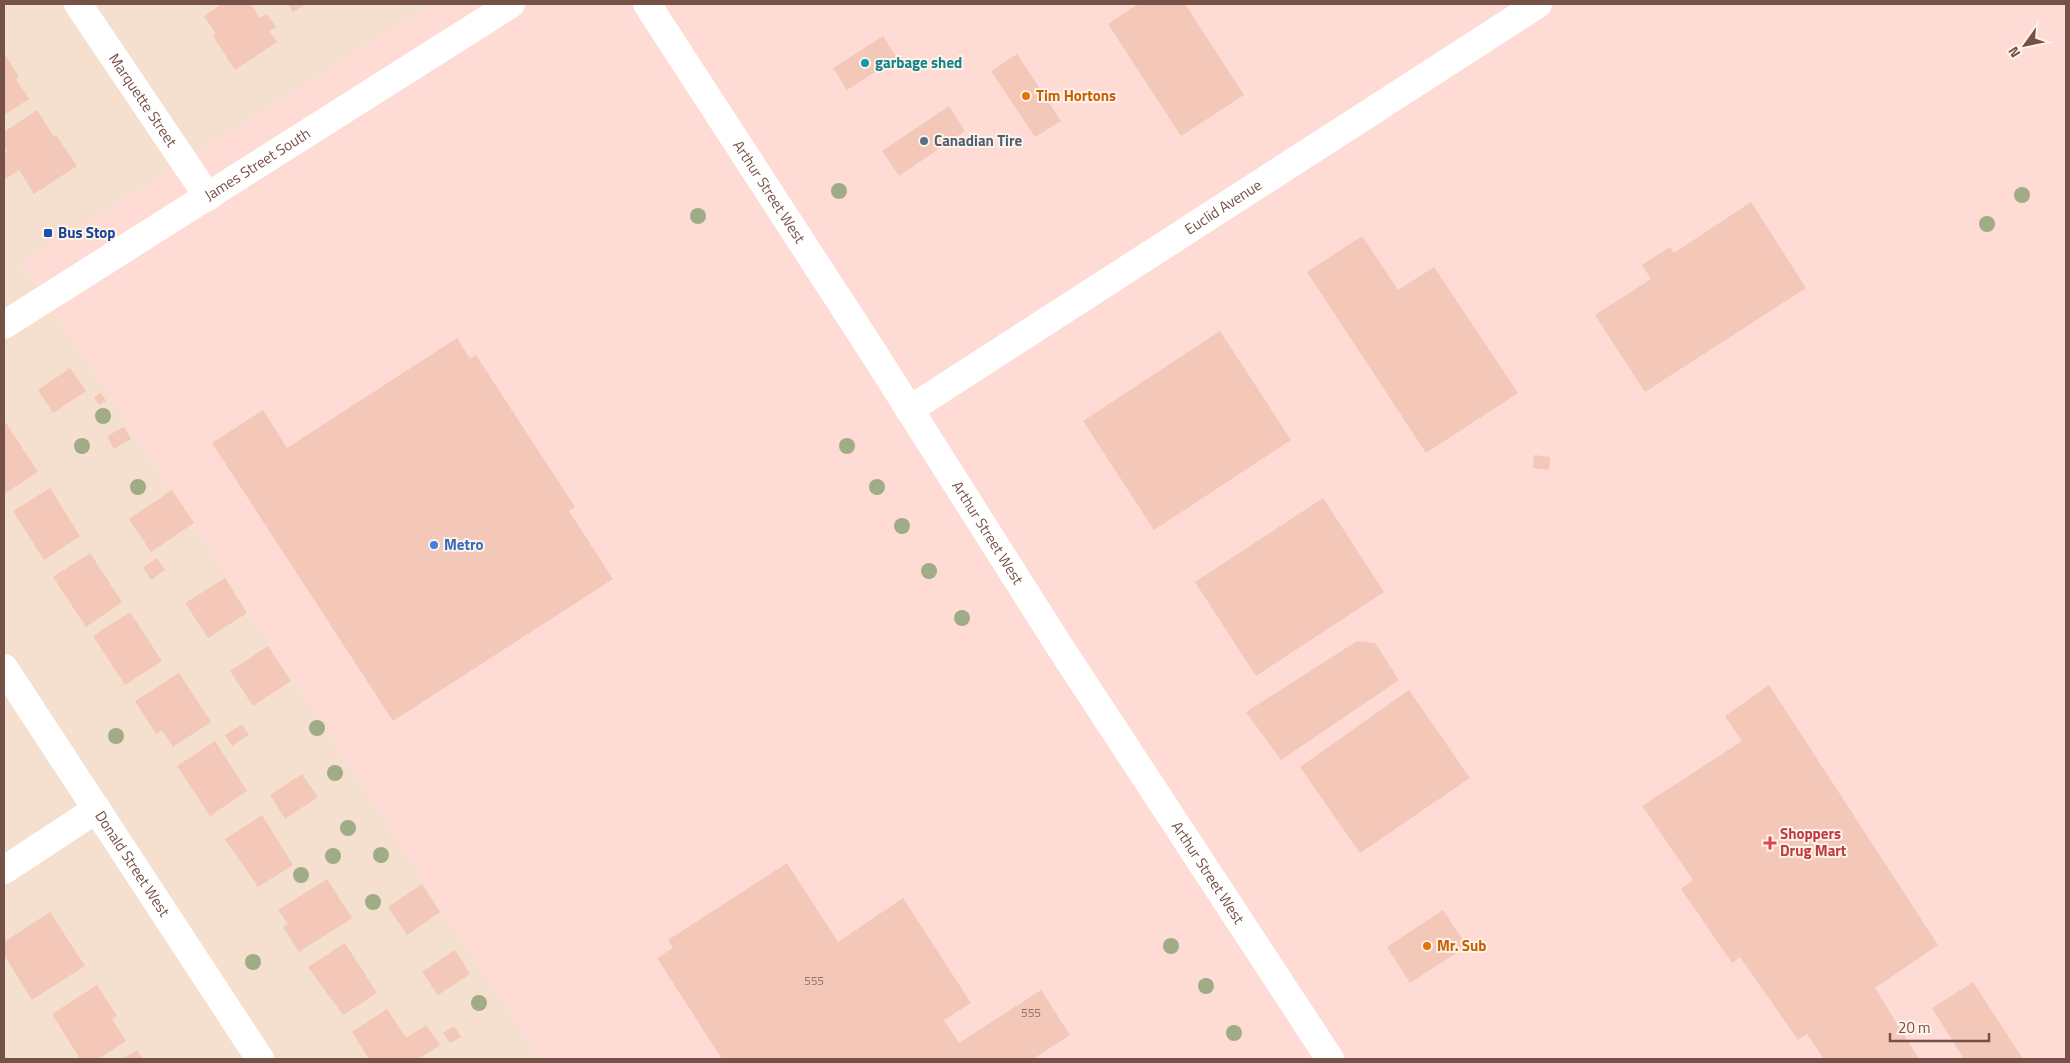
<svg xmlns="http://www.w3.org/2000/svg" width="2070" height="1063" font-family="'Titillium Web',sans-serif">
  <rect width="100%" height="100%" fill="#fdefe1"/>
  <path fill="#f5dfcf" d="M 4,4 L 432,4 L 20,264 L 86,360 L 539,1059 L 4,1059 Z"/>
  <path fill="#fedbd4" d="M 432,4 L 2066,4 L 2066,1059 L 539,1059 L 86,360 L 20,264 Z"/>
  <path fill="#f4c8b8" d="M 222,4 L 251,4 L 260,18 L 267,14 L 276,27 L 269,31 L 277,42 L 235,70 L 213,36 L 216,34 L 204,16 Z
    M 288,4 L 306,4 L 293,12 Z
    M 1138,4 L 1185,4 L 1244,95 L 1181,136 L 1108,24 Z
    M 883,36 L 897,58 L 847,90 L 833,68 Z
    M 4,53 L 19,77 L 16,79 L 29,99 L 4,115 Z
    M 1017,54 L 1061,121 L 1035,137 L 991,71 Z
    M 949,106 L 965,131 L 899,176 L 882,151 Z
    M 37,110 L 54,137 L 56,135 L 77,166 L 34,194 L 19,170 L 4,180 L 4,154 L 7,152 L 4,147 L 4,132 Z
    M 1751,202 L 1806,288 L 1645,392 L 1595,315 L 1651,279 L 1642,265 L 1670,247 L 1674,253 Z
    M 1362,236 L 1398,290 L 1434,267 L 1518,393 L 1426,453 L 1307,272 Z
    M 1220,331 L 1291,440 L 1154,530 L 1083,421 Z
    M 457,338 L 470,359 L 476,355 L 575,507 L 569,511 L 613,579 L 393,721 L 212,443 L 263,410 L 287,448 Z
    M 70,368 L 86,391 L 53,413 L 38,390 Z
    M 101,393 L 106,401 L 99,405 L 94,397 Z
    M 6,423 L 38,472 L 4,494 L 4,424 Z
    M 124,427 L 131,439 L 114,449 L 107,436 Z
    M 1534,455 L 1550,457 L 1549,470 L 1533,468 Z
    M 50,488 L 80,536 L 44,560 L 13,511 Z
    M 172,490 L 194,523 L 151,552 L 129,519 Z
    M 1323,498 L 1384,592 L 1256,676 L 1195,582 Z
    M 90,553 L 122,602 L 86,627 L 53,577 Z
    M 157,558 L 165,570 L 151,580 L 143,567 Z
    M 225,578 L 247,613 L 208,638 L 185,603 Z
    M 130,612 L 162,661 L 125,685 L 93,636 Z
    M 1357,641 L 1375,643 L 1399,680 L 1281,760 L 1246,712 Z
    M 268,646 L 291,681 L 253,706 L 230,671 Z
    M 179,673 L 211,722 L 173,747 L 162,730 L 156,734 L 135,701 Z
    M 1769,685 L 1938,945 L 1875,988 L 1919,1059 L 1824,1059 L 1807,1034 L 1798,1040 L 1740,957 L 1732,963 L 1681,889 L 1693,880 L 1642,806 L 1742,741 L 1725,716 Z
    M 1409,690 L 1470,778 L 1360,853 L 1300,767 Z
    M 242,724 L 249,735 L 232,746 L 225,735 Z
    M 215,741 L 247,791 L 210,816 L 177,766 Z
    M 302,774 L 318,797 L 285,819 L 270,795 Z
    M 262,815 L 293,865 L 258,887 L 225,839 Z
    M 787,863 L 838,942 L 903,898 L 971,1003 L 944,1020 L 959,1043 L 1041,990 L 1070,1035 L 1033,1059 L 722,1059 L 657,958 L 673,948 L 668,940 Z
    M 327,879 L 352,918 L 299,952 L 283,927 L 288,924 L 278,910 Z
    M 422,884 L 440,912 L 407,935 L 388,907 Z
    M 1443,910 L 1467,946 L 1410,983 L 1387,947 Z
    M 50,912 L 85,966 L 32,1000 L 4,955 L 4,942 Z
    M 345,943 L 377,993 L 343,1015 L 308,967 Z
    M 455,950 L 470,974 L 438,995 L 422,972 Z
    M 1973,982 L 2023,1059 L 1964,1059 L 1932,1008 Z
    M 97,985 L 117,1016 L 112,1019 L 126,1041 L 98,1059 L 80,1059 L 52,1014 Z
    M 387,1009 L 406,1038 L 426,1025 L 440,1045 L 418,1059 L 369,1059 L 352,1032 Z
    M 454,1026 L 461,1037 L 450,1043 L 443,1033 Z
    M 137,1050 L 143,1059 L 122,1059 Z"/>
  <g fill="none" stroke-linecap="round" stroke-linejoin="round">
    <g stroke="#fff" stroke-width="28">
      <path id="s1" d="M 78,4 L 208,197"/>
      <path id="s2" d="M 909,410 L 1538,4"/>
      <path id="s3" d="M 4,668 L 260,1059"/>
      <path d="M 4,870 L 97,809"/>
    </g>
    <path stroke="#fff" stroke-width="28" id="s4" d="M 4,325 L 511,4"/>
    <path stroke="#fff" stroke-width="28" id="s5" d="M 647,4 L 873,352 L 1058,644 L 1330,1059"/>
  </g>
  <g fill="#a0ac86">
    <circle cx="839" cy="191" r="8"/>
    <circle cx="2022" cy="195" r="8"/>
    <circle cx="698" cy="216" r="8"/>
    <circle cx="1987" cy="224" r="8"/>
    <circle cx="103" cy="416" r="8"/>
    <circle cx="82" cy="446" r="8"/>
    <circle cx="847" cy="446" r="8"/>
    <circle cx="138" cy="487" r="8"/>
    <circle cx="877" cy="487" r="8"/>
    <circle cx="902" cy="526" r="8"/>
    <circle cx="929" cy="571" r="8"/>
    <circle cx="962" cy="618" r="8"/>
    <circle cx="317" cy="728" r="8"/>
    <circle cx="116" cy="736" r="8"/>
    <circle cx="335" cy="773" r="8"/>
    <circle cx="348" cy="828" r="8"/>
    <circle cx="381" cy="855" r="8"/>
    <circle cx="333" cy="856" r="8"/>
    <circle cx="301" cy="875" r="8"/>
    <circle cx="373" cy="902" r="8"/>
    <circle cx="1171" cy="946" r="8"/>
    <circle cx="253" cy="962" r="8"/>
    <circle cx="1206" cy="986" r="8"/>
    <circle cx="479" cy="1003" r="8"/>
    <circle cx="1234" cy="1033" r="8"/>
  </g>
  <circle fill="#0f9aa8" stroke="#fff3e8" stroke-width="2" cx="865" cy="63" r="5"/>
  <g fill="#e8710a" stroke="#fff3e8" stroke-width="2">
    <circle cx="1026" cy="96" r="5"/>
    <circle cx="1427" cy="946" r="5"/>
  </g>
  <circle fill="#5c6f8a" stroke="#fff3e8" stroke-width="2" cx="924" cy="141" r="5"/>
  <rect fill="#1a4fb4" stroke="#fff3e8" stroke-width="2" x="43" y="228" width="10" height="10" rx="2.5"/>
  <circle fill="#3f7fe0" stroke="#fff3e8" stroke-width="2" cx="434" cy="545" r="5"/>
  <path fill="#e0444e" stroke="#fff3e8" stroke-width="2" d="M1767.5 835.5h5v5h5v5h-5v5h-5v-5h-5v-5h5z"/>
  <g text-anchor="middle" stroke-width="4" stroke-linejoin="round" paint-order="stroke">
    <g font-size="12" fill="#956f63">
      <text x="814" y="985">555</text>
      <text x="1031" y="1017">555</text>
    </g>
    <g font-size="15" font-weight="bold" fill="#0d838f" stroke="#fff3e8" text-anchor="start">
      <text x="875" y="68">garbage shed</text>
    </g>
    <g font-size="15" font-weight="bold" fill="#c56008" stroke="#fff3e8" text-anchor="start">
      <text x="1036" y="101">Tim Hortons</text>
      <text x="1437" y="951">Mr. Sub</text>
    </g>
    <g font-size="15" fill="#755147" stroke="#fff3e8">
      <text dy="5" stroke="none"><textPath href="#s1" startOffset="116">Marquette Street</textPath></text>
      <text dy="5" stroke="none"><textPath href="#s4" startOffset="300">James Street South</textPath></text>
      <text dy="5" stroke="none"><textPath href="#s5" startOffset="224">Arthur Street West</textPath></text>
      <text dy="5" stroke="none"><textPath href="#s2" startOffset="374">Euclid Avenue</textPath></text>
      <text dy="5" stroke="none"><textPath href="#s5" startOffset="629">Arthur Street West</textPath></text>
      <text dy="5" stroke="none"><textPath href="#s3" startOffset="234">Donald Street West</textPath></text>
      <text dy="5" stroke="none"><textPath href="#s5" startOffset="1034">Arthur Street West</textPath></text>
    </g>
    <g font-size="15" font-weight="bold" fill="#4e5e75" stroke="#fff3e8" text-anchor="start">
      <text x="934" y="146">Canadian Tire</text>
    </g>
    <g font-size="15" font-weight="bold" fill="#164399" stroke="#fff3e8" text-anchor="start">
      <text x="58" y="238">Bus Stop</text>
    </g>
    <g font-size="15" font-weight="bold" fill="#366cbe" stroke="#fff3e8" text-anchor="start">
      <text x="444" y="550">Metro</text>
    </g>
    <g font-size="15" font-weight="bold" fill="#be3a42" stroke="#fff3e8" text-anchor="start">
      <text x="1780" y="839">Shoppers<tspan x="1780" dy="17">Drug Mart</tspan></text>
    </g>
  </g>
  <rect width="2070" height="1063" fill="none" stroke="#755147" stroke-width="10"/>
  <g transform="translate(2025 45) rotate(237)" stroke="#fff3e8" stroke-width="4" paint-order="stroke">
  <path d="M0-4L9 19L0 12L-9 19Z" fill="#755147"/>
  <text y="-8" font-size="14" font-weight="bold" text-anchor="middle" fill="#755147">N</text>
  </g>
  <path d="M1890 1033v8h99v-8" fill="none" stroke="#755147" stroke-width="2.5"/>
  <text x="1898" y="1033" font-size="15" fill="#755147" stroke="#fff3e8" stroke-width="4" paint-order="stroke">20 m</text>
</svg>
